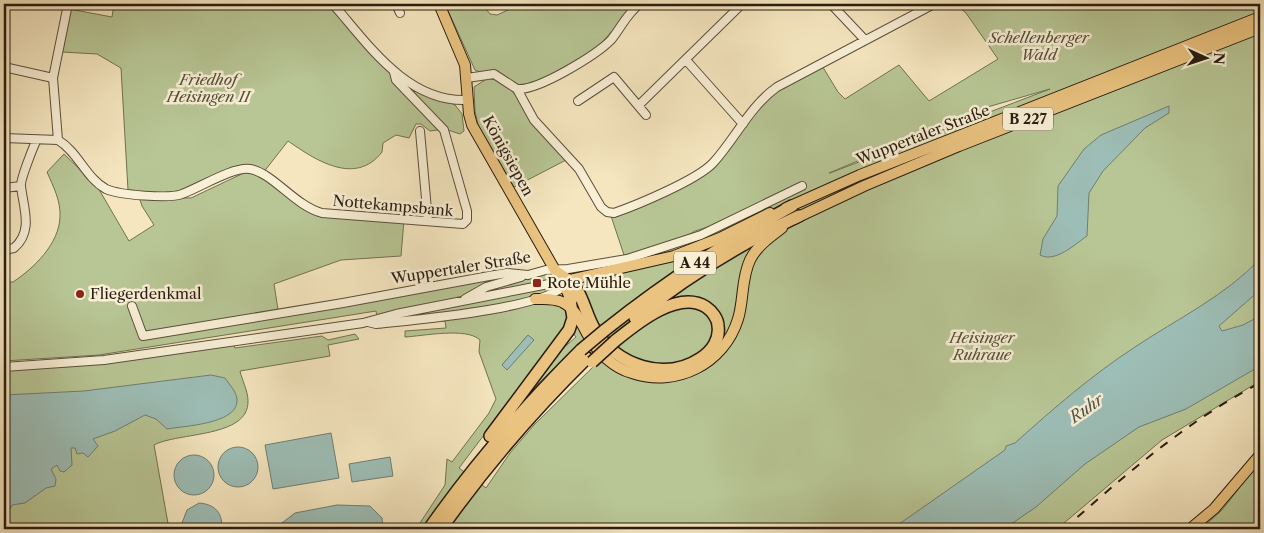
<svg xmlns="http://www.w3.org/2000/svg" width="1264" height="533" font-family="'Libre Caslon Text',serif">
  <rect width="100%" height="100%" fill="#f5e6bf"/>
  <filter id="stains"><feTurbulence type="fractalNoise" baseFrequency=".004" numOctaves="4"/><feColorMatrix values="0 0 0 0 .2 0 0 0 0 .09 0 0 0 0 .02 0 0 0 .5 -.17"/></filter>
  <radialGradient id="worn" r=".72"><stop offset=".6" stop-color="#630" stop-opacity="0"/><stop offset="1" stop-color="#630" stop-opacity=".3"/></radialGradient>
  <path fill="#b8c695" stroke="#707252" fill-rule="evenodd" d="M 114,4 L 326,4 L 387,68 L 455,105 L 462,114 L 464,131 L 460,134 L 445,129 L 430,131 L 421,124 L 416,124 L 409,138 L 396,135 L 383,143 L 382,152 C 355,187 314,159 288,141 L 263,173 L 252,167 L 172,195 L 128,190 L 121,68 L 97,54 L 62,52 L 69,9 L 112,17 Z
    M 445,4 L 482,4 L 490,14 L 497,15 L 521,4 L 636,4 L 597,48 L 533,85 L 520,87 L 495,70 L 480,72 L 475,70 Z
    M 955,4 L 1260,4 L 1260,381 L 1162,440 L 1057,529 L 416,529 L 445,485 L 447,459 L 452,462 L 489,413 L 496,399 L 479,352 L 480,340 C 467,327 423,336 405,337 L 405,331 L 446,328 L 445,321 L 425,321 L 379,328 L 376,311 L 99,355 L 4,361 L 4,282 L 13,282 C 34,268 59,244 60,217 C 61,201 53,186 47,172 L 64,154 L 97,186 L 129,241 L 154,225 L 142,206 L 139,197 L 191,198 L 248,171 L 257,173 L 316,213 L 340,217 L 404,220 L 401,256 L 341,260 L 274,284 L 279,316 L 483,274 L 512,276 L 503,281 L 546,270 L 568,270 L 627,260 L 674,247 L 714,225 L 695,231 L 674,243 L 625,258 L 610,213 L 626,209 L 706,171 L 763,101 L 772,93 L 821,64 L 838,92 L 845,99 L 899,65 L 929,101 L 998,59 L 966,13 ZM 1050,89 L 830,173 L 829,173 L 984,108 ZM 567,325 L 576,337 L 561,350 L 532,386 L 534,388 L 580,343 L 598,362 L 534,425 L 510,453 L 486,488 L 459,468 ZM 528,335 L 533,340 L 507,369 L 502,365 Z
    M 488,78 L 497,78 L 507,85 L 568,159 L 514,187 L 478,125 L 475,111 L 474,87 Z
    M 355,334 L 359,339 L 328,345 L 330,356 L 240,371 C 242,380 248,391 248,401 C 249,438 178,432 154,445 L 169,529 L 4,529 L 4,368 L 234,345 L 235,348 L 322,336 L 328,340 Z
    M 1255,468 L 1255,527 L 1251,529 L 1201,529 L 1222,510 Z"/>
  <path fill="#9dbeb6" stroke="#6f7e74" d="M 1169,106 L 1169,113 L 1145,128 L 1103,171 L 1089,193 L 1087,236 C 1074,245 1055,263 1040,255 L 1043,239 L 1057,216 L 1058,186 L 1084,149 L 1101,135 Z
    M 1260,259 L 1260,290 L 1219,326 L 1222,331 L 1243,325 L 1260,316 L 1260,366 L 1186,409 L 1139,427 L 1085,464 L 1036,507 L 1004,529 L 892,529 L 1005,450 L 1006,446 L 1015,443 C 1054,408 1092,375 1135,347 C 1177,319 1225,296 1260,259 Z
    M 528,335 L 534,340 L 507,370 L 502,365 Z
    M 211,375 L 225,378 C 229,384 238,393 237,402 C 235,424 184,426 167,429 L 156,419 L 145,415 L 115,431 L 93,439 L 98,446 L 88,457 L 83,453 L 77,454 L 75,448 L 71,448 L 72,465 L 64,472 L 60,471 L 57,465 L 51,469 L 56,479 L 55,486 L 46,488 L 25,503 L 12,505 L 4,521 L 4,395 L 84,391 Z
    M 331,433 L 339,478 L 273,489 L 265,445 Z
    M218 467a20 20 0 1 1 40 0a20 20 0 1 1-40 0Z
    M174 475a20 20 0 1 1 40 0a20 20 0 1 1-40 0Z
    M 390,457 L 393,476 L 352,482 L 349,464 Z
    M 199,503 C 215,504 224,514 221,529 L 183,529 L 182,523 L 187,510 Z
    M 337,505 L 370,506 L 382,518 L 383,529 L 274,529 L 295,513 Z"/>
  <g fill="none" stroke-linecap="round" stroke-linejoin="round">
    <defs>
      <path id="minor" d="M 333,4 C 368,44 407,103 468,100
        M 396,4 L 400,13
        M 831,4 L 865,40
        M 686,60 L 743,124
        M 4,67 L 53,78
        M 467,78 L 494,74 L 517,89 C 538,91 596,55 611,40 C 621,28 627,13 640,4
        M 517,89 L 534,120 L 579,169 L 601,207 L 607,212 L 614,213 C 637,205 697,180 713,163 C 735,139 750,106 777,87 L 934,4
        M 578,101 L 614,77 L 646,115
        M 639,105 L 742,4
        M 420,131 L 428,221
        M 4,138 L 58,140 C 78,152 86,178 106,189 C 119,195 170,199 182,194 C 199,188 234,166 250,169 C 273,173 295,206 322,213 L 463,224 L 467,220 L 467,211 L 444,130 L 396,80 L 394,72
        M 58,140 L 53,78 L 68,4
        M 4,188 L 21,186
        M 4,250 L 14,248 C 34,231 23,207 21,186 C 20,180 33,148 36,141
        M 465,299 L 486,287 L 521,277
        M 132,306 L 143,336 L 343,303 L 489,276 L 507,273 L 528,275 L 546,270 L 568,269 L 627,259 L 701,235 L 802,186
        M 368,322 L 376,324 C 412,320 546,309 566,284
        M 4,367 L 104,360 L 363,323 L 396,314 L 564,281"/>
      <path id="major" d="M 439,4 L 465,65 L 469,114 L 472,125 L 572,300
        M 786,208 L 860,175 L 1260,17
        M 794,219 L 864,186 L 959,146 L 1260,28
        M 556,271 L 569,280 L 674,256 L 720,238 L 770,213
        M 535,299 C 544,299 554,298 562,302 C 577,309 581,324 589,337 C 598,353 614,368 632,373 C 676,388 724,364 738,319 C 744,300 741,279 750,260 C 757,246 770,237 782,228
        M 1190,529 L 1214,509 L 1260,455"/>
      <path id="highway" d="M 569,280 C 583,292 585,314 595,330 C 617,366 665,382 701,358 C 712,351 720,339 718,326 C 718,319 712,311 706,307 C 678,289 636,324 615,341
        M 635,318 C 686,277 740,244 799,216
        M 605,330 C 664,283 726,242 792,206
        M 490,436 L 569,330 L 573,318 L 569,294
        M 429,529 C 475,463 524,407 581,350
        M 441,529 C 485,467 533,411 587,358"/>
    </defs>
    <use href="#minor" stroke="#5c4f3c" stroke-width="10"/>
    <use href="#major" stroke="#291d10" stroke-width="12"/>
    <use href="#highway" stroke="#291d10" stroke-width="14"/>
    <use href="#minor" stroke="#f8efd5" stroke-width="8"/>
    <use href="#major" stroke="#eac380" stroke-width="10"/>
    <use href="#highway" stroke="#eac380" stroke-width="11"/>
    <path stroke="#291d10" stroke-width="2" stroke-dasharray="9 9" stroke-linecap="butt" d="M 1064,529 C 1125,475 1187,421 1260,383"/>
    <defs>
      <path id="highway-bridge" d="M 581,350 L 605,330
        M 592,362 L 615,341"/>
    </defs>
    <use href="#highway-bridge" stroke="#291d10" stroke-width="14" stroke-linecap="butt"/>
    <use href="#highway-bridge" stroke="#eac380" stroke-width="11"/>
  </g>
  <g fill="#8f2418" stroke="#f8efd5" stroke-width="2">
    <rect x="532" y="278" width="10" height="10" rx="2.5"/>
    <circle cx="80" cy="294" r="5"/>
  </g>
  <g text-anchor="middle" stroke-width="5" stroke-linejoin="round" paint-order="stroke">
    <g fill="#f8efd5" stroke="#675c4b" stroke-width="1">
      <rect x="1003" y="107.5" width="50" height="23" rx="4"/>
      <rect x="674" y="251.5" width="42" height="23" rx="4"/>
    </g>
    <g font-size="14" font-weight="bold" fill="#291d10">
      <text x="1028" y="124">B 227</text>
      <text x="695" y="268">A 44</text>
    </g>
    <g font-size="15" font-style="italic" fill="#545038" stroke="#f8efd5">
      <text x="1039" y="43">Schellenberger<tspan x="1039" dy="17">Wald</tspan></text>
      <text x="208" y="85">Friedhof<tspan x="208" dy="17">Heisingen II</tspan></text>
      <text x="982" y="343">Heisinger<tspan x="982" dy="17">Ruhraue</tspan></text>
    </g>
    <g font-size="15" fill="#291d10" stroke="#f8efd5">
      <text transform="translate(923 135) rotate(-21)" y="5">Wuppertaler Straße</text>
      <text transform="translate(508 156) rotate(61)" y="5">Königsiepen</text>
      <text transform="translate(393 206) rotate(5)" y="5">Nottekampsbank</text>
      <text transform="translate(461 268) rotate(-9)" y="5">Wuppertaler Straße</text>
    </g>
    <g font-size="15" fill="#291d10" stroke="#f8efd5" text-anchor="start">
      <text x="547" y="288">Rote Mühle</text>
      <text x="90" y="299">Fliegerdenkmal</text>
    </g>
    <g font-size="16" font-style="italic" fill="#52554a" stroke="#f8efd5">
      <text transform="translate(1086 408) rotate(-35)" y="6">Ruhr</text>
    </g>
  </g>
  <rect width="1264" height="533" fill="none" stroke="#f5e6bf" stroke-width="20"/>
  <rect x="5" y="5" width="1254" height="523" fill="none" stroke="#291d10" stroke-width="2.5"/>
  <rect x="10" y="10" width="1244" height="513" fill="none" stroke="#291d10"/>
  <g transform="translate(1206 58) rotate(93)" stroke="#f8efd5" stroke-width="4" paint-order="stroke">
  <path d="M0-4L9 19L0 12L-9 19Z" fill="#291d10"/>
  <text y="-8" font-size="14" font-weight="bold" text-anchor="middle" fill="#291d10">N</text>
  </g>
  <rect width="100%" height="100%" filter="url(#stains)"/>
  <rect width="100%" height="100%" fill="url(#worn)"/>
</svg>
